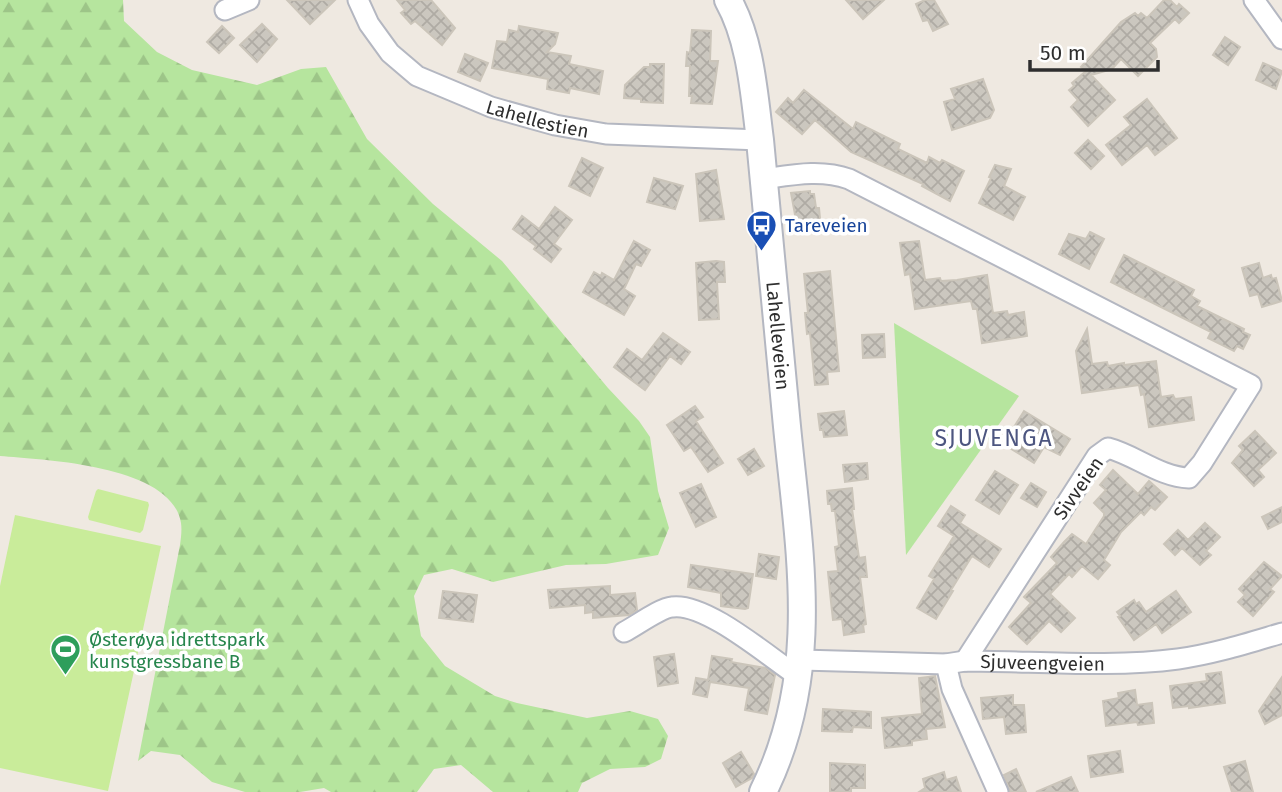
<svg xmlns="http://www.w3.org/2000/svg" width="1282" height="792" font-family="'Fira Sans',sans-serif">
  <defs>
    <pattern id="forest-firs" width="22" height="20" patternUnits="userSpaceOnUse" patternTransform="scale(1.75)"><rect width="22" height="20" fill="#b6e59e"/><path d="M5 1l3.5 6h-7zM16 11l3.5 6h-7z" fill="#9dc588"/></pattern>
    <pattern id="building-cross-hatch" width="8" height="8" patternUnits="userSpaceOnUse" patternTransform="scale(1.75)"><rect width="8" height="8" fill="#cbc7bf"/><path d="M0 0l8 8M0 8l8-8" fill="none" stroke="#afaba4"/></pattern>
  </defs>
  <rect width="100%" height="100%" fill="#efe9e1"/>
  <path fill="#b6e59e" d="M 894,323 L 1019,396 L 906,555 Z"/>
  <path fill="url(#forest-firs)" d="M 0,0 L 123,0 L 124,21 L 157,52 L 192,70 L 257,85 L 301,69 L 326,67 L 367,139 L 433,204 L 502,261 L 608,388 L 639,421 L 650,437 L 658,491 L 669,528 L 658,555 L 606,564 L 566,565 L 493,582 L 452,569 L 424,575 L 414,596 L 421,636 L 445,666 L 495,696 L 517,703 L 587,718 L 630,711 L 658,719 L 668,736 L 661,759 L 645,767 L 610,769 L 582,783 L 578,792 L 493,792 L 461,765 L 434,769 L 417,792 L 331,792 L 324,788 L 300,792 L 245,792 L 212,782 L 180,755 L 151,751 L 138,761 L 180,545 C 181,538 182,530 181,523 C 172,465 46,460 0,456 Z"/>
  <path fill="#c9ec9a" d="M 98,489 L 148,502 L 149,505 L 143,530 L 140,533 L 89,520 L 88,517 L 96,491 Z
    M 15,515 L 161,546 L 108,791 L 0,768 L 0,586 Z"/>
  <path fill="url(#building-cross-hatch)" stroke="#cbc5ba" stroke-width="2" d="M 287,0 L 335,0 L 310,24 Z
    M 397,0 L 431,0 L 455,28 L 442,45 L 415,21 L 411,24 L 401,13 L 405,10 Z
    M 846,0 L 884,0 L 863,19 Z
    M 925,0 L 934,0 L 948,24 L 933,31 L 928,20 L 923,21 L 916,4 Z
    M 1164,0 L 1170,0 L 1177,7 L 1179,4 L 1189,13 L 1179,23 L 1175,19 L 1150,43 L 1156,49 L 1157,57 L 1138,76 L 1121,59 L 1112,69 L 1091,75 L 1115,100 L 1088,126 L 1071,107 L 1078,100 L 1069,90 L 1074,86 L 1072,83 L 1086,71 L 1081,67 L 1121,22 L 1135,13 L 1138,16 L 1141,13 L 1147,18 Z
    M 262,24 L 277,39 L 257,62 L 240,45 Z
    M 222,26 L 234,38 L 219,53 L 207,42 Z
    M 519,26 L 558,33 L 555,44 L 547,52 L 571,56 L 569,64 L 603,71 L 599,94 L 570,88 L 569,93 L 547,89 L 548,79 L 492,68 L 497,41 L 507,42 L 509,30 L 518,32 Z
    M 692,30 L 711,31 L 710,61 L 718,61 L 712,104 L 691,103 L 692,96 L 689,96 L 690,66 L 686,66 L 687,52 L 690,53 Z
    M 1225,37 L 1240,47 L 1228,65 L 1213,55 Z
    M 465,54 L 488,63 L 480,81 L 458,72 Z
    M 1263,63 L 1282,71 L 1276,89 L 1256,80 Z
    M 650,64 L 664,64 L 663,103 L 641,102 L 641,99 L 624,98 L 625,85 L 644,67 L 650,67 Z
    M 983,79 L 994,110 L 990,118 L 952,130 L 944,102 L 955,99 L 951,89 Z
    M 804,90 L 853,129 L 856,122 L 900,144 L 898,149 L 927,163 L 929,157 L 940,163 L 942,160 L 964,171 L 950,201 L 922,186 L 923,184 L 851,152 L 815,120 L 802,134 L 776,112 L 788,98 L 793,103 Z
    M 1147,99 L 1177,138 L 1155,155 L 1147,145 L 1122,165 L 1106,145 L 1131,125 L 1124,117 Z
    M 1088,140 L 1104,156 L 1091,169 L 1075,153 Z
    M 582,158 L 603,168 L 590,196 L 569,186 Z
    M 995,165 L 1011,169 L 1004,186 L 1025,197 L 1013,220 L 979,203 L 991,178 L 989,177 Z
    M 716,170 L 724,219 L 700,221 L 696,174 Z
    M 654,178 L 683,186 L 675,209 L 647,202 Z
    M 810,191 L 810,194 L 814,194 L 816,208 L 819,208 L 821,229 L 798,231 L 791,193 Z
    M 555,207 L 572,220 L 554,244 L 561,249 L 551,262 L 534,249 L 536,246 L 513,229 L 522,216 L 539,229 Z
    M 1090,232 L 1104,239 L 1089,269 L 1059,254 L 1069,234 L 1086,239 Z
    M 634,241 L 650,250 L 641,266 L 636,264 L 624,289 L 635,296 L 624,315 L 583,292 L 594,272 L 601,276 L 602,273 L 614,280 Z
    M 919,241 L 925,280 L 940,278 L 941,281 L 957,280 L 987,275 L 993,313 L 1007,311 L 1008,315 L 1024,312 L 1027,336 L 982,343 L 977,309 L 973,309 L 971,301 L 915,309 L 910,274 L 905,275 L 900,243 Z
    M 1124,255 L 1194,290 L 1191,296 L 1200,301 L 1197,306 L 1244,329 L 1243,332 L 1250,335 L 1243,349 L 1237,346 L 1234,351 L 1208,338 L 1211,332 L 1111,282 Z
    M 716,261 L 724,262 L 725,282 L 717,282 L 719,319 L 699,320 L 696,263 Z
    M 1259,263 L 1263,278 L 1271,275 L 1272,279 L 1276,278 L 1282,301 L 1262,307 L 1258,294 L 1250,296 L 1242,268 Z
    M 830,271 L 839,371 L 827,372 L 828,384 L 815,385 L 810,333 L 807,334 L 805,313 L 808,313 L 804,274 Z
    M 1087,329 L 1092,364 L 1107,362 L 1108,366 L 1124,363 L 1124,365 L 1156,361 L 1161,397 L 1173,395 L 1175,399 L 1191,397 L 1194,420 L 1149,427 L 1144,394 L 1141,395 L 1139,385 L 1082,393 L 1076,351 Z
    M 663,333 L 690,352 L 681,364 L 670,356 L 645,390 L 614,367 L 627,349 L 642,360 Z
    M 884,334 L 885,357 L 863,358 L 862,335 Z
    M 695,406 L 703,417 L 696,421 L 723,463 L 708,472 L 691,447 L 684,451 L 667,425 Z
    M 844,411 L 847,435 L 824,437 L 823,430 L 820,430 L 818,414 Z
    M 1024,411 L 1070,439 L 1060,455 L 1044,447 L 1034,463 L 1008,447 L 1018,430 L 1014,427 Z
    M 1255,431 L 1276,453 L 1258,470 L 1264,477 L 1254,486 L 1232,463 L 1243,450 L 1239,446 Z
    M 754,449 L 764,466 L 748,475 L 738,459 Z
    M 867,463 L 868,479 L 845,482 L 843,465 Z
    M 1113,470 L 1138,494 L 1149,481 L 1167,497 L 1155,510 L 1151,507 L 1144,515 L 1141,512 L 1121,532 L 1104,560 L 1110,565 L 1098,579 L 1082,566 L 1072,577 L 1069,574 L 1050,594 L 1075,618 L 1061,632 L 1049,621 L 1027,644 L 1009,627 L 1031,603 L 1024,597 L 1057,563 L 1051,557 L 1064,542 L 1072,534 L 1086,544 L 1104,516 L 1104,513 L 1094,503 L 1106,490 L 1100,485 Z
    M 995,471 L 1018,485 L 999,514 L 976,500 Z
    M 1031,483 L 1046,492 L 1037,507 L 1021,498 Z
    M 701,484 L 716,517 L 696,527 L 680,493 Z
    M 852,488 L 854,509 L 852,509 L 859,558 L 865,557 L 867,577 L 860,577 L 866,624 L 863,625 L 864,632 L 844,635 L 842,619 L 833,620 L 831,602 L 828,572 L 838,571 L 835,547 L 839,546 L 835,511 L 832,511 L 831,504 L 828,504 L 827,491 Z
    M 951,506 L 965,515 L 960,523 L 1001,549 L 989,567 L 972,556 L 951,590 L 953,591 L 936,619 L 917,608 L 934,579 L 929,576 L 954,536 L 938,526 Z
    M 1282,507 L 1282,522 L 1268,529 L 1262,517 Z
    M 1205,523 L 1220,537 L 1206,551 L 1211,555 L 1200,565 L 1182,548 L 1175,555 L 1164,544 L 1178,530 L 1188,540 Z
    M 759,554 L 779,557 L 776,579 L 756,576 Z
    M 1264,562 L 1282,576 L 1270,589 L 1274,592 L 1253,616 L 1238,602 L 1245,595 L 1239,589 Z
    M 691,565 L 753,574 L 748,608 L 745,609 L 721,606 L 721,593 L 688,587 Z
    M 610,586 L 610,595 L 635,593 L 637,610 L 629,615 L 593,618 L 593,612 L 585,613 L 585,605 L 550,608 L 548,590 Z
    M 443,591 L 477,595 L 473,622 L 439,618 Z
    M 1176,591 L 1191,612 L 1162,633 L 1156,624 L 1134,640 L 1118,617 L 1120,616 L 1117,612 L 1134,600 L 1136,604 L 1139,602 L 1146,612 Z
    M 674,654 L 678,683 L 658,686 L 654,657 Z
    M 712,656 L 732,659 L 731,662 L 766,668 L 775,675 L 767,714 L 745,710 L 749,688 L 710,682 L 707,697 L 693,694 L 696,678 L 708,680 Z
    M 1221,672 L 1225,703 L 1189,708 L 1189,706 L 1173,708 L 1170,686 L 1207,681 L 1206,674 Z
    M 935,676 L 945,727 L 926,729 L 927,739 L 912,741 L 912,745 L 885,748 L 882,718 L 922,714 L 919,678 Z
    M 1282,677 L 1282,715 L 1265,724 L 1259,711 Z
    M 1135,690 L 1137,705 L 1152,703 L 1154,723 L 1138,725 L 1137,722 L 1106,726 L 1103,701 L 1119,698 L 1118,693 Z
    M 1013,695 L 1013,705 L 1024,705 L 1026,732 L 1006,734 L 1004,717 L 983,719 L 981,698 Z
    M 823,709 L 871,712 L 871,728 L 853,727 L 852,732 L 822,731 Z
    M 1120,751 L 1123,772 L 1091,777 L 1088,756 Z
    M 741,752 L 754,774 L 752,778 L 736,787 L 723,763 Z
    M 1245,761 L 1253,792 L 1232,792 L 1224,767 Z
    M 830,763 L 865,765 L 865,788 L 851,788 L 851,792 L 830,792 Z
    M 1016,769 L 1026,792 L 1010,792 L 1004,775 Z
    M 944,772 L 946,780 L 956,777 L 961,792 L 919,792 L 925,788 L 923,779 Z
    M 1071,777 L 1078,792 L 1036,792 Z"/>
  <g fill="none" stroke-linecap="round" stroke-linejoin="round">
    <defs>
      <g id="street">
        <path id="s1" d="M 358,0 L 369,24 L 390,53 L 417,76 L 491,107 L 555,125 L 606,134 L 760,140"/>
        <path d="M 1254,0 L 1282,39"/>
        <path d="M 225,10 L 249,0"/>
        <path d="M 763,179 C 792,175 821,169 849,179 L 1251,385 L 1202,463 L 1189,478 C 1160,477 1135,455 1108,448 L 1097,456 L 965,661"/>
        <path d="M 624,632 C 636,626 660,608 672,607 C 706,602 770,658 799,677"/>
        <path id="s2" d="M 801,660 L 946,664 L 965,661 C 1034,661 1110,668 1178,659 C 1214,654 1248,643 1282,633"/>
        <path d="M 946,664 L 952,689 L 998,792"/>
      </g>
      <g id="secondary">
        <path id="s3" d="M 728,0 C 751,41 754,94 760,140 C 769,232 777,324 786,416 C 798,546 824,669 763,792"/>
      </g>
    </defs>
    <use href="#street" stroke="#b4b7c1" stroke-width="23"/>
    <use href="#secondary" stroke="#b4b7c1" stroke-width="30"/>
    <use href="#street" stroke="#fff" stroke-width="19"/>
    <use href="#secondary" stroke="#fff" stroke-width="26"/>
  </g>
  <defs>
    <symbol id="bus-pin" viewBox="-11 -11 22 30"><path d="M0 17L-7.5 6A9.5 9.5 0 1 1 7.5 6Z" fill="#1a4fb4" stroke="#fff"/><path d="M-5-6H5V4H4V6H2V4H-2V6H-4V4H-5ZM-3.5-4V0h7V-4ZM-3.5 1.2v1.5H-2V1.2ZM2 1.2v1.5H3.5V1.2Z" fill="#fff"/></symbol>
    <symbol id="stadium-pin" viewBox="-11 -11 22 30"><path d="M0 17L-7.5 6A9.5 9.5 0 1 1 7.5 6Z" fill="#2e9e5b" stroke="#fff"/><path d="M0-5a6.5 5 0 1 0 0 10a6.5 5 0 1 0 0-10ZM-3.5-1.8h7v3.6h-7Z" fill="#fff"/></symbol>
  </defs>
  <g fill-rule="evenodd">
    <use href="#bus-pin" x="744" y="208" width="35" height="47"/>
    <use href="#stadium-pin" x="48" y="632" width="35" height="47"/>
  </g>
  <g text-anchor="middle" stroke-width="7" stroke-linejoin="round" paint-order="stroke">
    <g font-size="19" fill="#2e2e2e" stroke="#fff">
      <text dy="7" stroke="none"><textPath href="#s1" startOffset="226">Lahellestien</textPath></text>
      <text dy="7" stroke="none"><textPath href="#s3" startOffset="341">Lahelleveien</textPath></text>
      <text transform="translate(1078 488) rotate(-55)" y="7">Sivveien</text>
      <text dy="7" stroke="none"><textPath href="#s2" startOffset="242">Sjuveengveien</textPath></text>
    </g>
    <g font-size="19" fill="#164399" stroke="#fff" text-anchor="start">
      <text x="785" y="232">Tareveien</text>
    </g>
    <g font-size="19" fill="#27864d" stroke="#fff" text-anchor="start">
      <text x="89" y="646">Østerøya idrettspark<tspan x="89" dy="22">kunstgressbane B</tspan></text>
    </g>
    <g font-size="23" letter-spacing="2" fill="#4d5680" stroke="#fff">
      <text x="994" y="446">SJUVENGA</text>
    </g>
  </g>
  <path d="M1030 60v10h128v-10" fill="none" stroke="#2e2e2e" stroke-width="3.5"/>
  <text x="1040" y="60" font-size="21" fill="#2e2e2e" stroke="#ffffff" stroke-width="5" paint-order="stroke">50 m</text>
</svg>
